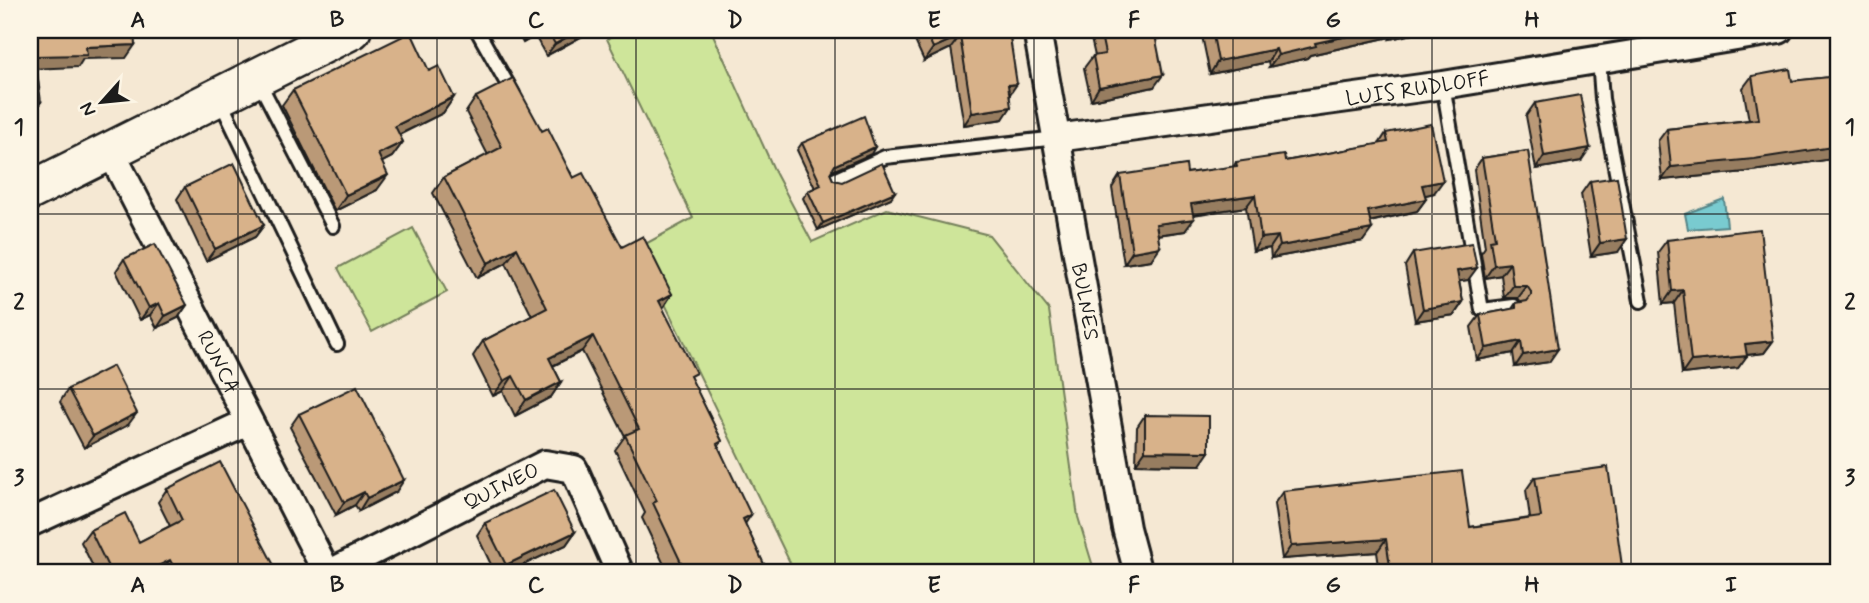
<svg xmlns="http://www.w3.org/2000/svg" width="1869" height="603" font-family="Mynerve,sans-serif">
  <rect width="100%" height="100%" fill="#f5e8d3"/>
  <filter id="ink" filterUnits="userSpaceOnUse"><feTurbulence type="fractalNoise" baseFrequency=".0143" numOctaves="2"/><feDisplacementMap in="SourceGraphic" scale="14" xChannelSelector="R" yChannelSelector="G"/><feConvolveMatrix kernelMatrix="1 2 1 2 8 2 1 2 1" color-interpolation-filters="sRGB"/></filter>
  <g filter="url(#ink)">
    <path fill="#cee59a" stroke="#75805b" stroke-width="2" d="M 623,30 L 711,30 L 776,174 L 812,242 L 887,209 L 989,235 L 1049,310 L 1078,517 L 1095,573 L 795,573 L 638,248 L 693,218 L 607,39 Z
      M 413,228 L 447,292 L 372,332 L 338,268 Z"/>
    <path fill="#79cbd0" stroke="#548588" stroke-width="2" d="M 1724,199 L 1727,226 L 1688,229 L 1685,214 Z"/>
    <g fill="none" stroke-linecap="round" stroke-linejoin="round">
      <defs>
        <path id="lane" d="M 477,30 L 513,94
          M 1599,59 L 1602,99 L 1641,301
          M 258,80 L 333,226
          M 1443,85 L 1482,310 L 1514,306
          M 219,98 L 337,344
          M 834,180 L 885,157 L 1057,138"/>
        <g id="street">
          <path id="s1" d="M 1037,30 L 1126,528 L 1138,573"/>
          <path id="s2" d="M 1057,138 L 1443,85 L 1779,30"/>
          <path id="s3" d="M 110,150 L 327,573"/>
          <path d="M 30,523 L 248,422"/>
          <path id="s4" d="M 330,573 L 545,464 L 574,469 L 620,573"/>
        </g>
        <path id="secondary" d="M 30,191 L 352,30"/>
      </defs>
      <use href="#lane" stroke="#1c1c1c" stroke-width="18"/>
      <use href="#street" stroke="#1c1c1c" stroke-width="32"/>
      <use href="#secondary" stroke="#1c1c1c" stroke-width="42"/>
      <use href="#lane" stroke="#fcf5e5" stroke-width="12"/>
      <use href="#street" stroke="#fcf5e5" stroke-width="26"/>
      <use href="#secondary" stroke="#fcf5e5" stroke-width="37"/>
    </g>
    <path fill="#ba9977" stroke="#1c1c1c" stroke-width="2" d="M 516,30 L 592,30 L 590,32 L 546,56 L 535,36 L 523,43 Z
      M 910,30 L 1018,30 L 1013,38 L 1010,39 L 1010,95 L 1003,119 L 964,125 L 951,48 L 924,61 Z
      M 1089,30 L 1432,30 L 1390,39 L 1390,37 L 1310,55 L 1307,58 L 1269,67 L 1268,62 L 1210,74 L 1201,31 L 1156,39 L 1154,87 L 1091,100 L 1084,68 L 1093,56 L 1095,56 Z
      M 429,71 L 454,97 L 443,113 L 399,135 L 403,142 L 392,157 L 382,162 L 377,190 L 335,211 L 282,105 L 293,90 Z
      M 1752,76 L 1792,81 L 1839,76 L 1839,158 L 1746,172 L 1662,180 L 1658,141 L 1667,129 L 1749,120 L 1743,88 Z
      M 476,97 L 542,131 L 622,247 L 672,294 L 663,308 L 691,379 L 722,441 L 719,446 L 745,524 L 768,573 L 668,573 L 642,518 L 645,513 L 615,450 L 625,436 L 582,351 L 553,366 L 561,382 L 551,397 L 515,416 L 503,391 L 493,396 L 473,356 L 483,341 L 532,316 L 506,263 L 477,278 L 433,193 L 444,177 L 488,155 L 466,112 Z
      M 1535,103 L 1581,161 L 1536,169 L 1526,116 Z
      M 1386,133 L 1434,193 L 1425,195 L 1426,199 L 1417,211 L 1370,222 L 1363,241 L 1271,258 L 1270,248 L 1253,251 L 1246,207 L 1193,215 L 1185,231 L 1158,235 L 1151,260 L 1124,264 L 1112,188 L 1120,175 L 1187,173 L 1233,167 L 1236,162 L 1285,161 L 1379,144 Z
      M 802,143 L 871,154 L 831,172 L 830,173 L 833,180 L 891,198 L 818,230 L 803,198 L 808,191 L 815,188 L 797,150 Z
      M 1528,151 L 1549,362 L 1515,367 L 1513,353 L 1477,360 L 1471,327 L 1480,315 L 1512,309 L 1516,303 L 1521,302 L 1518,298 L 1504,298 L 1501,275 L 1485,278 L 1481,253 L 1485,247 L 1474,170 L 1482,158 Z
      M 1590,181 L 1618,252 L 1591,256 L 1581,194 Z
      M 185,187 L 264,225 L 255,237 L 206,261 L 177,199 Z
      M 1667,240 L 1773,341 L 1764,353 L 1747,355 L 1738,368 L 1682,374 L 1674,303 L 1663,304 L 1658,252 Z
      M 1413,253 L 1468,280 L 1459,281 L 1463,302 L 1454,315 L 1415,321 L 1405,266 Z
      M 124,259 L 187,305 L 178,318 L 157,328 L 150,315 L 140,320 L 116,271 Z
      M 68,389 L 128,425 L 84,448 L 60,402 Z
      M 299,414 L 396,492 L 359,511 L 355,505 L 336,515 L 290,427 Z
      M 1145,415 L 1200,465 L 1136,464 L 1137,427 Z
      M 1535,477 L 1623,573 L 1380,573 L 1377,552 L 1282,559 L 1274,504 L 1283,491 L 1470,527 L 1530,518 L 1526,490 Z
      M 167,489 L 278,573 L 96,573 L 81,542 L 90,530 L 139,542 L 170,526 L 158,502 Z
      M 485,523 L 575,532 L 566,545 L 506,573 L 495,573 L 477,535 Z"/>
    <path fill="#977d61" stroke="#1c1c1c" stroke-width="2" d="M 531,30 L 539,30 L 535,36 L 523,43 Z
      M 580,30 L 592,30 L 590,32 L 546,56 L 555,44 Z
      M 1011,30 L 1018,30 L 1013,38 L 1000,43 L 1009,31 Z
      M 1153,30 L 1202,30 L 1201,31 L 1145,41 Z
      M 1376,30 L 1395,30 L 1390,37 L 1310,55 L 1307,58 L 1269,67 L 1278,55 L 1315,43 Z
      M 1397,30 L 1432,30 L 1390,39 Z
      M 960,36 L 951,48 L 924,61 L 933,48 Z
      M 135,45 L 126,58 L 83,59 L 78,67 L 30,69 L 35,56 L 86,47 Z
      M 1276,49 L 1268,62 L 1210,74 L 1218,61 Z
      M 1163,75 L 1154,87 L 1091,100 L 1099,87 Z
      M 1017,84 L 1008,97 L 1008,85 Z
      M 454,97 L 443,113 L 384,142 L 395,126 Z
      M 41,102 L 32,115 L 30,115 L 30,104 Z
      M 1011,107 L 1003,119 L 964,125 L 972,113 Z
      M 403,142 L 392,157 L 367,170 L 378,154 Z
      M 1839,146 L 1839,158 L 1746,172 L 1662,180 L 1671,167 Z
      M 875,147 L 871,154 L 830,172 L 835,165 Z
      M 1590,148 L 1581,161 L 1536,169 L 1544,156 Z
      M 388,175 L 377,190 L 335,211 L 346,195 Z
      M 1443,181 L 1434,193 L 1414,198 L 1422,185 Z
      M 895,192 L 891,198 L 818,230 L 823,223 Z
      M 1255,195 L 1246,207 L 1183,216 L 1191,204 Z
      M 1426,199 L 1417,211 L 1360,224 L 1368,211 Z
      M 1194,219 L 1185,231 L 1148,236 L 1156,224 Z
      M 264,225 L 255,237 L 206,261 L 215,249 Z
      M 1372,229 L 1363,241 L 1271,258 L 1280,246 Z
      M 1278,236 L 1270,248 L 1253,251 L 1261,238 Z
      M 1627,239 L 1618,252 L 1591,256 L 1600,243 Z
      M 1160,247 L 1151,260 L 1124,264 L 1132,252 Z
      M 517,248 L 506,263 L 477,278 L 488,263 Z
      M 1510,263 L 1501,275 L 1485,278 L 1494,265 Z
      M 1477,268 L 1468,280 L 1449,283 L 1457,271 Z
      M 1513,286 L 1527,286 L 1518,298 L 1504,298 Z
      M 1683,290 L 1674,303 L 1663,304 L 1672,291 Z
      M 672,294 L 662,309 L 659,301 Z
      M 1463,302 L 1454,315 L 1415,321 L 1423,309 Z
      M 159,303 L 150,315 L 140,320 L 149,308 Z
      M 187,305 L 178,318 L 157,328 L 165,316 Z
      M 593,336 L 582,351 L 538,373 L 549,358 Z
      M 1521,341 L 1513,353 L 1477,360 L 1486,348 Z
      M 1773,341 L 1764,353 L 1737,356 L 1745,344 Z
      M 1558,349 L 1549,362 L 1515,367 L 1523,355 Z
      M 1747,356 L 1738,368 L 1682,374 L 1691,361 Z
      M 513,376 L 503,391 L 493,396 L 504,381 Z
      M 561,382 L 551,397 L 515,416 L 526,400 Z
      M 137,413 L 128,425 L 84,448 L 93,436 Z
      M 1145,451 L 1209,452 L 1200,465 L 1136,464 Z
      M 404,480 L 396,492 L 359,511 L 367,498 Z
      M 364,492 L 355,505 L 336,515 L 344,502 Z
      M 751,515 L 741,530 L 743,519 Z
      M 575,532 L 566,545 L 506,573 L 500,573 L 506,565 Z
      M 1386,539 L 1377,552 L 1282,559 L 1291,546 Z
      M 170,560 L 160,573 L 144,573 Z"/>
    <path fill="#d8b28a" stroke="#1c1c1c" stroke-width="2" d="M 30,30 L 134,30 L 135,45 L 86,47 L 87,55 L 35,56 L 41,102 L 30,104 Z
      M 547,30 L 580,30 L 555,44 Z
      M 925,30 L 1011,30 L 1009,31 L 1017,84 L 1008,85 L 1011,107 L 972,113 L 960,36 L 933,48 Z
      M 1100,30 L 1154,30 L 1163,75 L 1099,87 L 1093,56 L 1105,54 Z
      M 1212,30 L 1376,30 L 1315,43 L 1316,46 L 1278,55 L 1276,49 L 1218,61 Z
      M 411,32 L 429,71 L 439,66 L 454,97 L 395,126 L 403,142 L 378,154 L 388,175 L 346,195 L 293,90 Z
      M 1790,69 L 1792,81 L 1839,76 L 1839,146 L 1754,159 L 1671,167 L 1667,129 L 1759,119 L 1752,76 Z
      M 513,78 L 542,131 L 548,128 L 573,178 L 583,173 L 622,247 L 643,236 L 672,294 L 659,301 L 696,373 L 690,376 L 722,441 L 717,444 L 751,515 L 743,519 L 768,573 L 686,573 L 653,503 L 657,501 L 625,435 L 639,429 L 593,336 L 549,358 L 561,382 L 526,400 L 513,376 L 504,381 L 483,341 L 547,308 L 517,248 L 488,263 L 444,177 L 502,147 L 476,97 Z
      M 1580,95 L 1590,148 L 1544,156 L 1535,103 Z
      M 864,116 L 875,147 L 835,165 L 830,173 L 833,180 L 842,182 L 882,163 L 895,192 L 823,223 L 808,191 L 821,185 L 802,143 Z
      M 1431,124 L 1443,181 L 1422,185 L 1426,199 L 1368,211 L 1372,229 L 1280,246 L 1278,236 L 1261,238 L 1255,195 L 1191,204 L 1194,219 L 1156,224 L 1160,247 L 1132,252 L 1120,175 L 1186,165 L 1187,173 L 1237,166 L 1236,162 L 1284,155 L 1285,161 L 1388,142 L 1386,133 Z
      M 1528,151 L 1558,349 L 1523,355 L 1521,341 L 1486,348 L 1480,315 L 1516,308 L 1516,303 L 1527,301 L 1531,296 L 1531,292 L 1527,286 L 1513,286 L 1510,263 L 1494,265 L 1490,240 L 1495,239 L 1482,158 Z
      M 234,163 L 264,225 L 215,249 L 185,187 Z
      M 1617,177 L 1627,239 L 1600,243 L 1590,181 Z
      M 1760,229 L 1773,341 L 1745,344 L 1747,356 L 1691,361 L 1683,290 L 1672,291 L 1667,240 Z
      M 1472,243 L 1477,268 L 1457,271 L 1463,302 L 1423,309 L 1413,253 Z
      M 155,244 L 187,305 L 165,316 L 159,303 L 149,308 L 124,259 Z
      M 113,366 L 137,413 L 93,436 L 68,389 Z
      M 357,386 L 404,480 L 367,498 L 364,492 L 344,502 L 299,414 Z
      M 1145,415 L 1209,416 L 1209,452 L 1145,451 Z
      M 220,462 L 278,573 L 193,573 L 190,568 L 180,573 L 177,573 L 170,560 L 144,573 L 140,573 L 137,568 L 126,573 L 111,573 L 90,530 L 125,513 L 139,542 L 182,520 L 167,489 Z
      M 1608,467 L 1623,573 L 1391,573 L 1386,539 L 1291,546 L 1283,491 L 1462,471 L 1470,527 L 1541,517 L 1535,477 Z
      M 554,490 L 575,532 L 506,565 L 485,523 Z
      M 30,561 L 34,570 L 30,572 Z"/>
  </g>
  <path fill="none" stroke="#1c1c1c" stroke-width="2" stroke-opacity="0.55" d="M 238,30 L 238,573M 437,30 L 437,573M 636,30 L 636,573M 835,30 L 835,573M 1034,30 L 1034,573M 1233,30 L 1233,573M 1432,30 L 1432,573M 1631,30 L 1631,573M 30,214 L 1839,214M 30,389 L 1839,389"/>
  <g text-anchor="middle" stroke-width="5" stroke-linejoin="round" paint-order="stroke">
    <g font-size="21" fill="#1c1c1c" stroke="#fcf5e5">
      <text dy="7" stroke="none"><textPath href="#s2" startOffset="364">LUIS RUDLOFF</textPath></text>
      <text dy="7" stroke="none"><textPath href="#s1" startOffset="276">BULNES</textPath></text>
      <text dy="7" stroke="none"><textPath href="#s3" startOffset="238">RUNCA</textPath></text>
      <text dy="7" stroke="none"><textPath href="#s4" startOffset="192">QUINEO</textPath></text>
    </g>
  </g>
  <rect width="1869" height="603" fill="none" stroke="#fcf5e5" stroke-width="77"/>
  <g transform="translate(102 102) rotate(243)" stroke="#fcf5e5" stroke-width="5" paint-order="stroke">
  <path d="M0-5L12 26L0 18L-12 26Z" fill="#1c1c1c"/>
  <text y="-10" font-size="19" font-weight="bold" text-anchor="middle" fill="#1c1c1c">N</text>
  </g>
  <rect x="38" y="38" width="1792" height="526" fill="none" stroke="#1c1c1c" stroke-width="2.5"/>
  <g font-size="23" text-anchor="middle" font-weight="bold" fill="#1c1c1c">
    <text x="138" y="27">A</text>
    <text x="337" y="27">B</text>
    <text x="536" y="27">C</text>
    <text x="735" y="27">D</text>
    <text x="934" y="27">E</text>
    <text x="1134" y="27">F</text>
    <text x="1333" y="27">G</text>
    <text x="1532" y="27">H</text>
    <text x="1731" y="27">I</text>
    <text x="19" y="134">1</text>
    <text x="1850" y="134">1</text>
    <text x="19" y="309">2</text>
    <text x="1850" y="309">2</text>
    <text x="19" y="485">3</text>
    <text x="1850" y="485">3</text>
    <text x="138" y="592">A</text>
    <text x="337" y="592">B</text>
    <text x="536" y="592">C</text>
    <text x="735" y="592">D</text>
    <text x="934" y="592">E</text>
    <text x="1134" y="592">F</text>
    <text x="1333" y="592">G</text>
    <text x="1532" y="592">H</text>
    <text x="1731" y="592">I</text>
  </g>
</svg>
